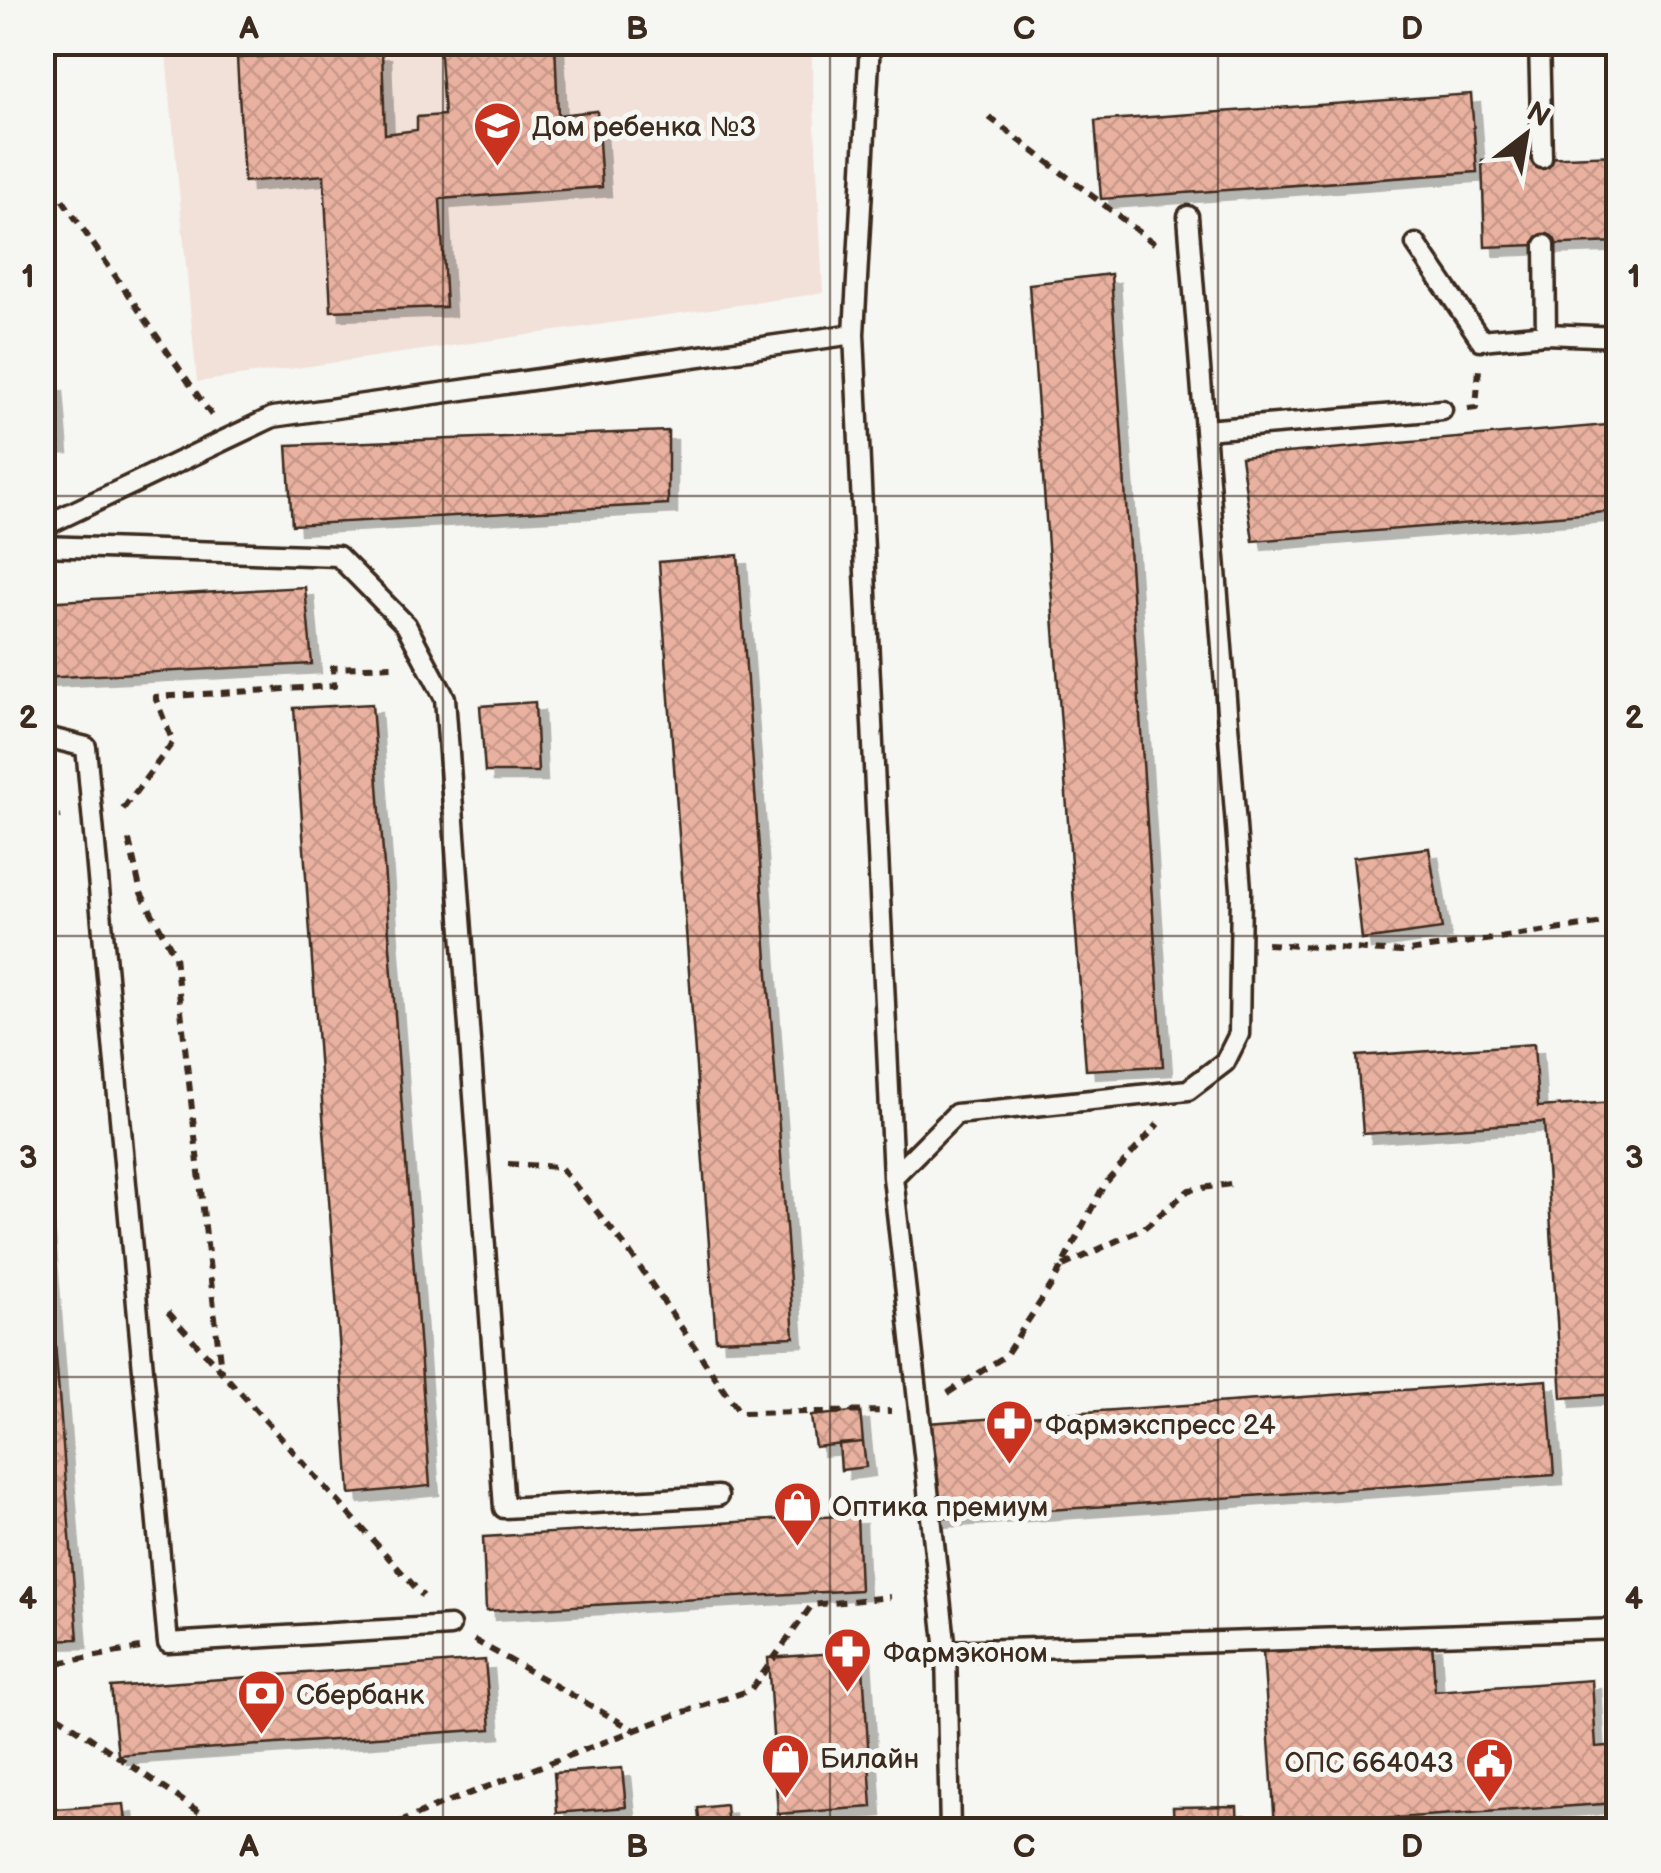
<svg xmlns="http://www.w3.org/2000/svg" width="1661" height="1873" font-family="'Balsamiq Sans',sans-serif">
  <defs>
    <pattern id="building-cross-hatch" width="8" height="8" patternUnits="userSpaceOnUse" patternTransform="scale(2.5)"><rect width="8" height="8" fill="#e9b1a0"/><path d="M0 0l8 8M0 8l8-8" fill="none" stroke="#c99889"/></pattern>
    <filter id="shadow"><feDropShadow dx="9" dy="9" stdDeviation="0" flood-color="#0004"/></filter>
  </defs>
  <rect width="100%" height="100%" fill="#f6f6f2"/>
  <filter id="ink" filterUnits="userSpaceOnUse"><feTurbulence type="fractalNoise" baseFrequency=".01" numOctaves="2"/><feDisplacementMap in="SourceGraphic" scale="20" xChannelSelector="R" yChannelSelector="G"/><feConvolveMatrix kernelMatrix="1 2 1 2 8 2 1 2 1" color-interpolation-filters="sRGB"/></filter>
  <g filter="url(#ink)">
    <path fill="#f2e1d9" d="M 165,43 L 811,43 L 823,293 L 197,382 Z"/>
    <path fill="url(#building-cross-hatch)" stroke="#3b2a1e" stroke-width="2.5" filter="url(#shadow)" d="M 439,42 L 555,42 L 558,115 L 597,111 L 602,187 L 440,199 L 446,307 L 331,311 L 324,175 L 244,182 L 237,58 L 382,50 L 385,134 L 417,130 L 417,117 L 444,115 Z
      M 1471,94 L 1477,172 L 1101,199 L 1095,121 Z
      M 1618,155 L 1618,242 L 1485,247 L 1482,160 Z
      M 1111,274 L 1163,1066 L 1086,1070 L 1029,284 Z
      M 54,382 L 59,444 L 42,445 L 42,383 Z
      M 1618,424 L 1618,511 L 1253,541 L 1241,457 Z
      M 668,431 L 668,504 L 292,525 L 287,445 Z
      M 738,555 L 794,1337 L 716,1340 L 659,562 Z
      M 305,587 L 312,664 L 42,678 L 42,602 Z
      M 535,702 L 538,772 L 485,772 L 480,706 Z
      M 372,704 L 430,1486 L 350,1494 L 294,708 Z
      M 1429,848 L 1442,929 L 1362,940 L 1353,857 Z
      M 1610,1034 L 1618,1034 L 1618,1394 L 1562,1398 L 1544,1122 L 1363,1134 L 1357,1056 L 1534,1044 L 1538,1107 L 1615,1102 Z
      M 42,1175 L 78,1639 L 42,1640 Z
      M 1547,1380 L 1554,1475 L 934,1518 L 927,1423 Z
      M 860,1411 L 863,1442 L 815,1447 L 811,1416 Z
      M 863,1442 L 866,1467 L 841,1470 L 839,1444 Z
      M 857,1515 L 860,1590 L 486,1611 L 483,1537 Z
      M 1432,1641 L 1435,1691 L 1592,1680 L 1596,1747 L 1618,1745 L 1618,1803 L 1275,1826 L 1263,1652 Z
      M 862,1651 L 872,1807 L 778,1814 L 768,1658 Z
      M 485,1660 L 491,1729 L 118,1755 L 111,1687 Z
      M 622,1768 L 626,1807 L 557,1813 L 554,1773 Z
      M 124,1804 L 127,1830 L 42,1830 L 42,1810 Z
      M 726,1805 L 728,1830 L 700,1830 L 698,1808 Z
      M 1237,1806 L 1238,1830 L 1174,1830 L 1173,1807 Z"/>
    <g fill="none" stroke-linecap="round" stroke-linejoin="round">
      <defs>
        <path id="lane" d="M 1539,42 L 1542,158
          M 1188,216 L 1205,430
          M 1416,244 L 1481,340 L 1546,334 L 1618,337
          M 1545,245 L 1546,334
          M 854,334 L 870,42
          M 42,527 L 273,417 L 854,334 L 893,1177 L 946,1651 L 950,1830
          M 42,546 L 338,556 L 406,625 L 445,698 L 504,1508 L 718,1496
          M 42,736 L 86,747 L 168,1643 L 450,1626
          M 893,1177 L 956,1114 L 1188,1090 L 1225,1062 L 1239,1034 L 1241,890 L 1205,430 L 1442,410
          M 946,1651 L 1618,1629"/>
      </defs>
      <use href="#lane" stroke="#3b2a1e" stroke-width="25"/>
      <path stroke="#3b2a1e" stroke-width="6" stroke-dasharray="10 8" stroke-linecap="butt" d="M 989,117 L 1159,247
        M 42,170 L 212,416
        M 1468,409 L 1476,408 L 1479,369
        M 123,809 L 173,742 L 155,697 L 334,686 L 333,668 L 393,666
        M 42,819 L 61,816
        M 129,840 L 141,893 L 175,956 L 221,1371
        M 1267,944 L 1401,952 L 1618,921
        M 508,1164 L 560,1167 L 626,1247 L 740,1413 L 891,1411
        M 1063,1266 L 1144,1228 L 1189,1190 L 1237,1183
        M 168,1312 L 423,1596
        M 948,1393 L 1005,1356 L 1054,1281 L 1104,1185 L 1158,1124
        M 474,1640 L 634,1730
        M 42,1666 L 140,1648
        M 42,1705 L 226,1830
        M 382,1830 L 442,1804 L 675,1715 L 751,1690 L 812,1605 L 890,1597"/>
      <use href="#lane" stroke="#f6f6f2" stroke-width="18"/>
    </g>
  </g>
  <path fill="none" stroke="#3b2a1e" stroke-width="2.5" stroke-opacity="0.55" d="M 443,42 L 443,1830M 830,42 L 830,1830M 1218,42 L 1218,1830M 42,496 L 1618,496M 42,936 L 1618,936M 42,1377 L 1618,1377"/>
  <defs>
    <symbol id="school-pin" viewBox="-11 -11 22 30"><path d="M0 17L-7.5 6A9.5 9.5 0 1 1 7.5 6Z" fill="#c8321e" stroke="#f6f6f2"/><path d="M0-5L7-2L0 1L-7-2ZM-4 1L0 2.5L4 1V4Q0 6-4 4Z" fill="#fff"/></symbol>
    <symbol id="pharmacy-pin" viewBox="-11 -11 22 30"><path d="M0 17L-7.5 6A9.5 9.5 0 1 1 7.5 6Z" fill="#c8321e" stroke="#f6f6f2"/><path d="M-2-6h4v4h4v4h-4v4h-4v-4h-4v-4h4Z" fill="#fff"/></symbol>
    <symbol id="shop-pin" viewBox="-11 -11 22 30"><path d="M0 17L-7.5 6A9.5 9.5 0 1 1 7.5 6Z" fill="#c8321e" stroke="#f6f6f2"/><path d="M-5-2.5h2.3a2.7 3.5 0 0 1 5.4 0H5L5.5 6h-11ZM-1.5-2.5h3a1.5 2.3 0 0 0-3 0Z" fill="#fff"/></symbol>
    <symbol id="bank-pin" viewBox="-11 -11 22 30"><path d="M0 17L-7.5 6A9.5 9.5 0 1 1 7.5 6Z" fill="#c8321e" stroke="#f6f6f2"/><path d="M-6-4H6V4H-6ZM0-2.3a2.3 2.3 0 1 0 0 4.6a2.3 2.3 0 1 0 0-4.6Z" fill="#fff"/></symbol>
    <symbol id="civic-pin" viewBox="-11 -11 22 30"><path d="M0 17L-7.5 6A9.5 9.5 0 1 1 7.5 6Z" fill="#c8321e" stroke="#f6f6f2"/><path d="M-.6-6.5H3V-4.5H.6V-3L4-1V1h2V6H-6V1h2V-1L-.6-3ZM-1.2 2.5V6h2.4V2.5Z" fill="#fff"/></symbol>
  </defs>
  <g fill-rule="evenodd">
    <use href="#school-pin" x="470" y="98" width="55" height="75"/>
    <use href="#pharmacy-pin" x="982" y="1396" width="55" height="75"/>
    <use href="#shop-pin" x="770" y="1478" width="55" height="75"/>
    <use href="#pharmacy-pin" x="820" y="1624" width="55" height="75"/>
    <use href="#bank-pin" x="234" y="1666" width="55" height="75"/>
    <use href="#shop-pin" x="758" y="1730" width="55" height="75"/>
    <use href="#civic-pin" x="1462" y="1734" width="55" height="75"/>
  </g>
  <g text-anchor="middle" stroke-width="10" stroke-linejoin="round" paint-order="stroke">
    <g font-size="28" fill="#3b2a1e" stroke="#f6f6f2" text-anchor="start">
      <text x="532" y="136">Дом ребенка №3</text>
      <text x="1045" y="1434">Фармэкспресс 24</text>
      <text x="832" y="1516">Оптика премиум</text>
      <text x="883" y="1662">Фармэконом</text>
      <text x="296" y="1704">Сбербанк</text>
      <text x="820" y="1768">Билайн</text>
      <text x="1454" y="1772" text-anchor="end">ОПС 664043</text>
    </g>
  </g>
  <rect width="1661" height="1873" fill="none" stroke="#f6f6f2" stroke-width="110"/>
  <g transform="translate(1526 135) rotate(31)" stroke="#f6f6f2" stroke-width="8" paint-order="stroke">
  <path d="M0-8L18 38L0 25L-18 38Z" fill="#3b2a1e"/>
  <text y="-15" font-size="28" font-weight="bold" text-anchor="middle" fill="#3b2a1e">N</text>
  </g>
  <rect x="55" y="55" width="1551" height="1763" fill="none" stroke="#3b2a1e" stroke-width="4"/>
  <g font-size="32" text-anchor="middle" font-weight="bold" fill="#3b2a1e">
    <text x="249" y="39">A</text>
    <text x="637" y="39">B</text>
    <text x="1024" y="39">C</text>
    <text x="1412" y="39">D</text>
    <text x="28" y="287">1</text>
    <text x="1634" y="287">1</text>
    <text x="28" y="728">2</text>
    <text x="1634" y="728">2</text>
    <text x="28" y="1168">3</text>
    <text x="1634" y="1168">3</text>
    <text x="28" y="1609">4</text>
    <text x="1634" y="1609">4</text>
    <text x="249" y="1857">A</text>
    <text x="637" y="1857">B</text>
    <text x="1024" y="1857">C</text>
    <text x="1412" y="1857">D</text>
  </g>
</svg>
